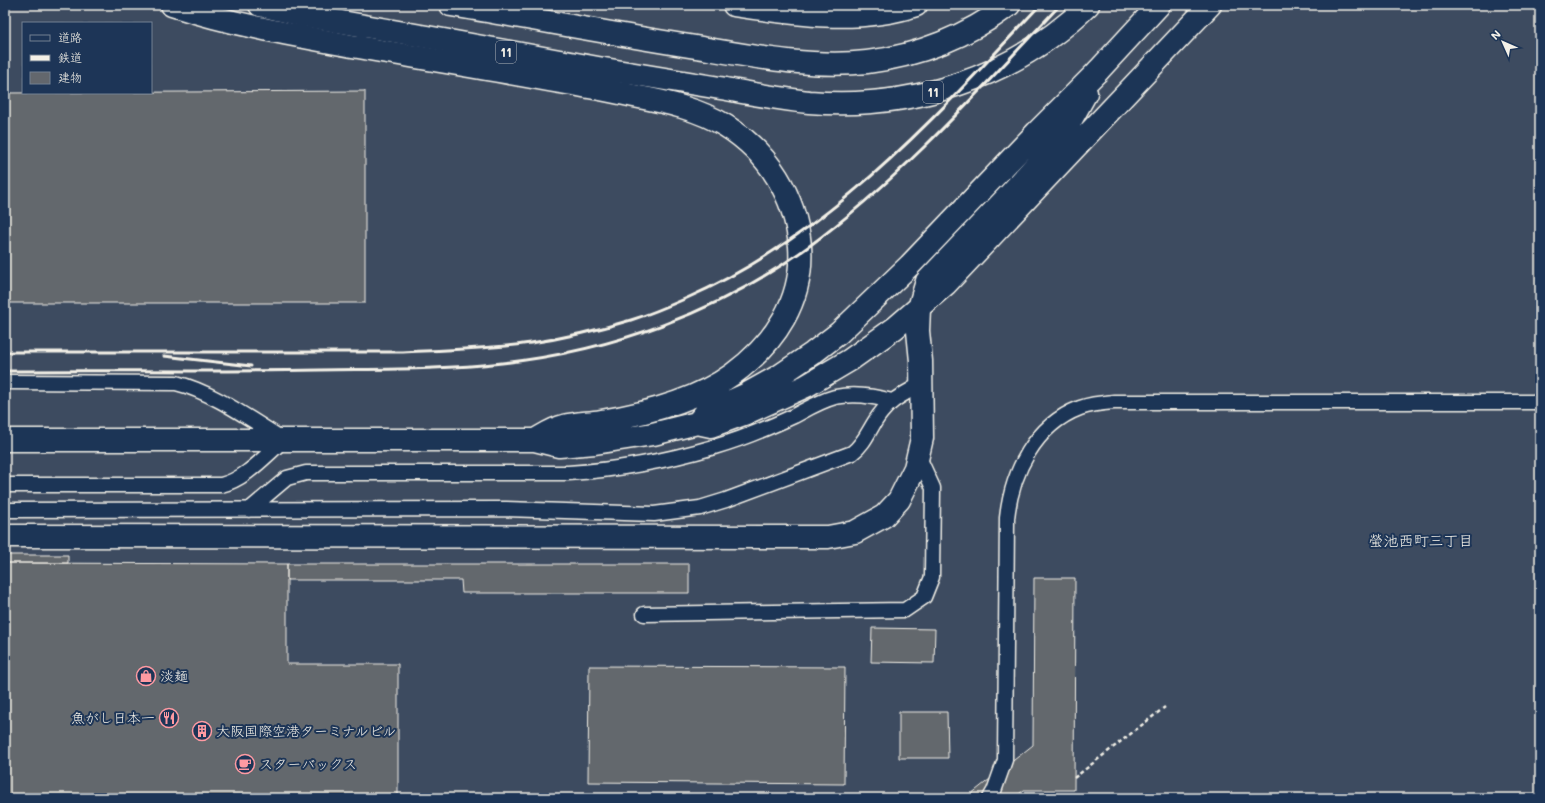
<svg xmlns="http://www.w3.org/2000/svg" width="1545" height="803" font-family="Mali,'Klee One',sans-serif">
  <rect width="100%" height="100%" fill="#2b3f5b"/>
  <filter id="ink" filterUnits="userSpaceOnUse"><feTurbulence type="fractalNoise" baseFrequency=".025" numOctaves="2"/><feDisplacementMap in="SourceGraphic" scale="8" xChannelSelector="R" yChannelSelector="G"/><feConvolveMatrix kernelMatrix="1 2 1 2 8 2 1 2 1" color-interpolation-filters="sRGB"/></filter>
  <g filter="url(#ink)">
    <path fill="#3c4b60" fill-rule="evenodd" d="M 5,5 L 691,5 L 768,17 L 916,14 L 944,5 L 1540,5 L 1540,798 L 5,798 ZM 23,23 L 151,23 L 151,93 L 23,93 Z"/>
    <path fill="#63676d" stroke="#f4f1e8" d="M 365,91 L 365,303 L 5,303 L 5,93 Z
      M 5,555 L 68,555 L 68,563 L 5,563 Z
      M 5,563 L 287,564 L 287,664 L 398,664 L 398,798 L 5,798 Z
      M 287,564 L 689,564 L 689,593 L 462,593 L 461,580 L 287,580 Z
      M 1034,578 L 1075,578 L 1074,790 L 1024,790 L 1014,798 L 966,798 L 1033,745 Z
      M 872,628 L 935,629 L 934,663 L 871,662 Z
      M 589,666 L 845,667 L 844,784 L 588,782 Z
      M 899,712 L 947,712 L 948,758 L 899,758 Z"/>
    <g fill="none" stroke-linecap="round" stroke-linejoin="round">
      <defs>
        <path id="service" d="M 5,382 L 176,383 C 213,392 251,420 284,440 C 265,456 246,479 221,485 L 5,485
          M 5,510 L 506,509 L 654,514 L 700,508 L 726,500 L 852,453 C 866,443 870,426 881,413 C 891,399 907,393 921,384
          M 249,510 L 287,478 L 306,473 L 568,473 C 618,470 666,461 714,447 C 742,439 768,428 794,416 C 807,409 820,401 835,397 C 854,393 874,396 892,401
          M 644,614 L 905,610 L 924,597 L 932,577 L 933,488 L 918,455
          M 990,798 L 994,791 L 1005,760 L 1007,518 C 1012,472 1035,425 1080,408 C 1091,404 1102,403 1114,402 L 1540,402"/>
        <path id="minor" d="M 734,5 C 793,14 858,24 916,5
          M 5,536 L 828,537 L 855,532 L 884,516 L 899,500 L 915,468 L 922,438 L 921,361 L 918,331 L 919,308"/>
        <path id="tertiary" d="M 172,5 C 231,24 292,35 352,46 C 421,58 491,69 560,82 C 585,86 610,91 634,96 C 666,102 699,109 726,126 C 769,153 795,196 800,246 C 804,300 775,343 733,374 C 697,400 644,414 601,421 C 589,423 576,423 564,426 C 554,428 544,435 535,440
          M 451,5 C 535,19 618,35 702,48 C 755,57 813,68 867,62 C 918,56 968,36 1009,5
          M 919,308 L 927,281 L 1008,196 L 1062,136 L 1086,93
          M 697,423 L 706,412 L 745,395 L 779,376 L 813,353 L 839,333 L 910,265 L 1037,132 L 1098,71
          M 5,440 L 535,440 L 559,446 L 595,443 L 653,434 L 697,423 L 711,426 L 744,414 L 806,386 L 850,360 L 895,328 L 946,284 L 1210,5"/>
        <path id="motorway" d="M 260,5 L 302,15 C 401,32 499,50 598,68 C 639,75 679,81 720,88 C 749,93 779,99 809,102 C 913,110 1013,78 1088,5
          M 1098,71 L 1159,5"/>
      </defs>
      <use href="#service" stroke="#f4f1e8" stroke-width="17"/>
      <use href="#minor" stroke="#f4f1e8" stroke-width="25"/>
      <use href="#tertiary" stroke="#f4f1e8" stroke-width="25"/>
      <use href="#motorway" stroke="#f4f1e8" stroke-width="25"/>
      <path stroke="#f4f1e8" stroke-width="2.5" stroke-dasharray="4 3" stroke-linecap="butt" d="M 1074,778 L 1165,707"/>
      <use href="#service" stroke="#1d3557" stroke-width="14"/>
      <use href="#minor" stroke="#1d3557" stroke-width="22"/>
      <use href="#tertiary" stroke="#1d3557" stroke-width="22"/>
      <use href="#motorway" stroke="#1d3557" stroke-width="22"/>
      <path stroke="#f4f1e8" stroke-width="3" d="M 5,352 L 403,352 C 446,350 489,349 531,343 C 565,338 598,330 631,320 C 650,314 669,306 687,298 C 830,235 936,117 1040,5
        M 164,356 L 251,366
        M 5,371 C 110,370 214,372 319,370 C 380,369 441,370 502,363 C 612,351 719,312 808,247 C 903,177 980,90 1060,5"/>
    </g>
  </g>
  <defs>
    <symbol id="shop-ring" viewBox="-11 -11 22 22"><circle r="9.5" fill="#1d3557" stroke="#ff9aa2" stroke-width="1.5"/><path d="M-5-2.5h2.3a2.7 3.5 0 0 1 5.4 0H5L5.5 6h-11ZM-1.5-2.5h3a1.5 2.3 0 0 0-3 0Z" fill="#ff9aa2"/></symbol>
    <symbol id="restaurant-ring" viewBox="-11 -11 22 22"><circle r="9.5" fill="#1d3557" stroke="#ff9aa2" stroke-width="1.5"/><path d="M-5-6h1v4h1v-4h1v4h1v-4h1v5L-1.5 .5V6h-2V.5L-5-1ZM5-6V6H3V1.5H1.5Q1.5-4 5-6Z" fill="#ff9aa2"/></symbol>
    <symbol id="building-ring" viewBox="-11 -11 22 22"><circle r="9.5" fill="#1d3557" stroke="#ff9aa2" stroke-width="1.5"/><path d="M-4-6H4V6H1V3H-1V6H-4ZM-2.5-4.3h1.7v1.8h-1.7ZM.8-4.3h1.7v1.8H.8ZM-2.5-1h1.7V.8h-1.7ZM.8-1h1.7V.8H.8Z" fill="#ff9aa2"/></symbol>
    <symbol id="cafe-ring" viewBox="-11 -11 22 22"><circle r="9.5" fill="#1d3557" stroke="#ff9aa2" stroke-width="1.5"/><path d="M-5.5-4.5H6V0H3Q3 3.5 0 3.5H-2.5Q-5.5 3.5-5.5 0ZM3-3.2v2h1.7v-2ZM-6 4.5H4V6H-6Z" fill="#ff9aa2"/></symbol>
  </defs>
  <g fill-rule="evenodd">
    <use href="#shop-ring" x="135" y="665" width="22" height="22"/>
    <use href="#restaurant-ring" x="158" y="707" width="22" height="22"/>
    <use href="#building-ring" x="191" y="720" width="22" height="22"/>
    <use href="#cafe-ring" x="234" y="753" width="22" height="22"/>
  </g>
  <g text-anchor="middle" stroke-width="4" stroke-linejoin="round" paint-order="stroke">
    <g fill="#1d3557" stroke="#b4b9bc" stroke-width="1">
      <rect x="496" y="41" width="20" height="22" rx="3"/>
      <rect x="923" y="81" width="20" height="22" rx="3"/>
    </g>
    <g font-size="13" font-weight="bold" fill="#f4f1e8">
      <text x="506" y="57">11</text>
      <text x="933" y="97">11</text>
    </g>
    <g font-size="14" fill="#f4f1e8" stroke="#1d3557" text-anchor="start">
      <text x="160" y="681">淡麺</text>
      <text x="155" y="723" text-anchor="end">魚がし日本一</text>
      <text x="216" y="736">大阪国際空港ターミナルビル</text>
      <text x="259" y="769">スターバックス</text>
    </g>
    <g font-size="15" fill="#f4f1e8" stroke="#1d3557">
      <text x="1421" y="546">螢池西町三丁目</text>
    </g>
  </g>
  <rect width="1545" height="803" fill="none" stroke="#1d3557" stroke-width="20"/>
  <rect x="10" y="10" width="1525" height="783" fill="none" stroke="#f4f1e8" stroke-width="1.5" filter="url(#ink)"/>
  <rect x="22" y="22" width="130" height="72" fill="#1d3557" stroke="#738091"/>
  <rect x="30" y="35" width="20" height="6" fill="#1d3557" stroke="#738091"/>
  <text x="58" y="42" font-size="12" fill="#f4f1e8">道路</text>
  <rect x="30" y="55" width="20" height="6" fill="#f4f1e8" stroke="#738091"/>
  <text x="58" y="62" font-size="12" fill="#f4f1e8">鉄道</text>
  <rect x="30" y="72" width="20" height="12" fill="#63676d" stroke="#738091"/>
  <text x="58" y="82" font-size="12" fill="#f4f1e8">建物</text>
  <g transform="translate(1503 42) rotate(315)" stroke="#1d3557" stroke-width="3" paint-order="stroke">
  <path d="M0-3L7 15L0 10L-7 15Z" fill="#f4f1e8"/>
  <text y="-6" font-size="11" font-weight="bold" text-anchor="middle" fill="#f4f1e8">N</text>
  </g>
</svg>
